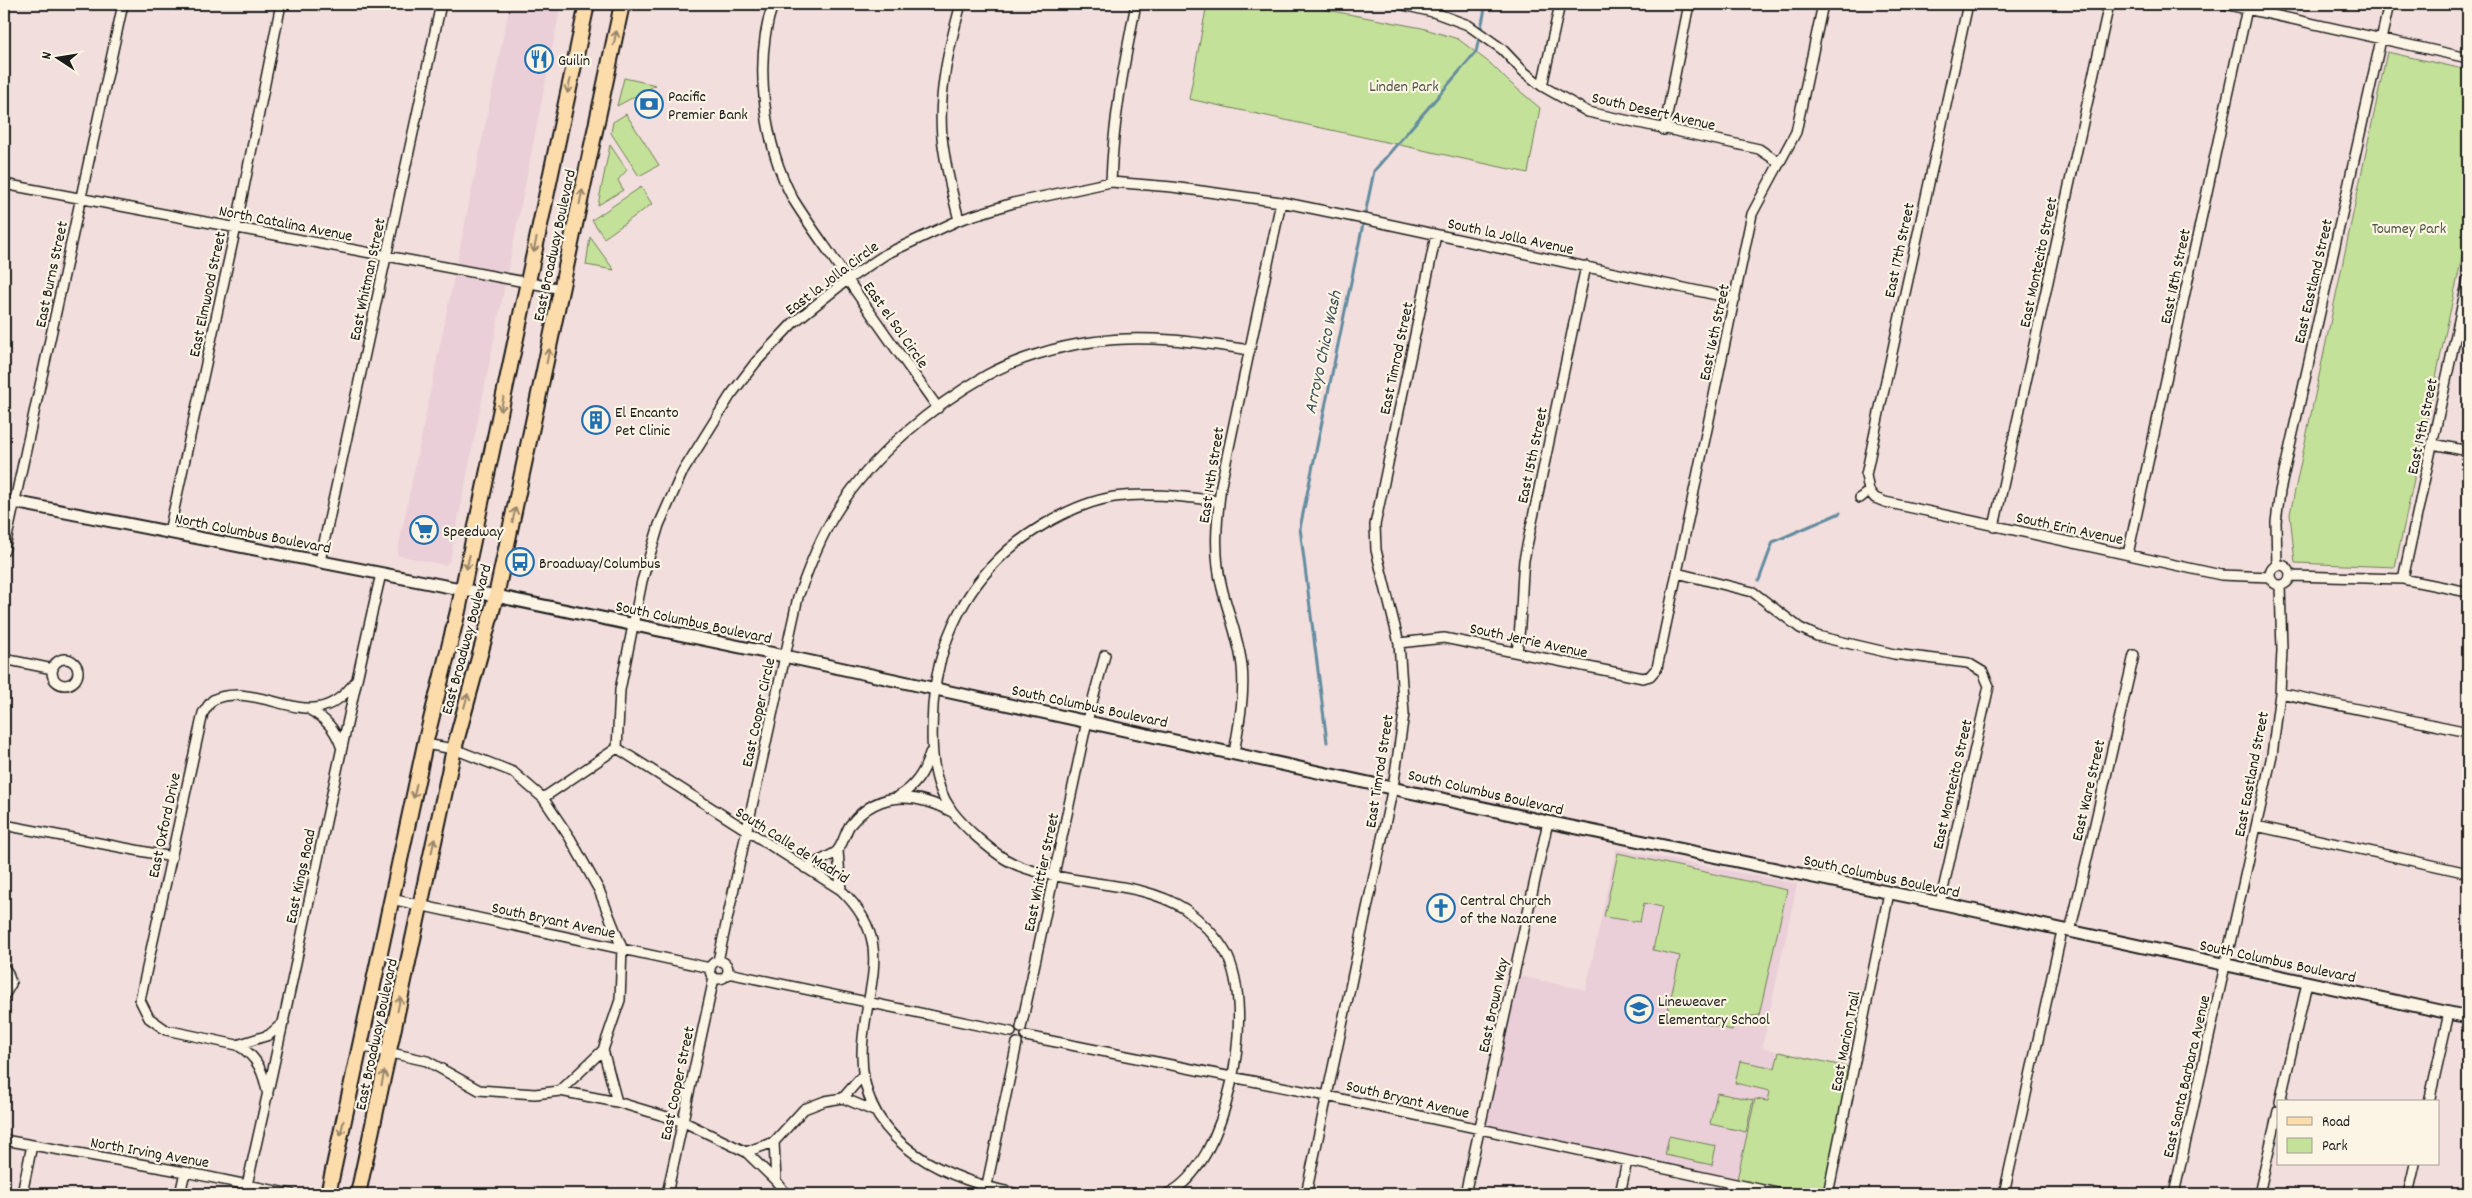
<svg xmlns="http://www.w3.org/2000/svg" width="2472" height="1198" font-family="Dekko,sans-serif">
  <rect width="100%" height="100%" fill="#f2dedd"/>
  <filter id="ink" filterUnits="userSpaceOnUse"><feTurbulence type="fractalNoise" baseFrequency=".02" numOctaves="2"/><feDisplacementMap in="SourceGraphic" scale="10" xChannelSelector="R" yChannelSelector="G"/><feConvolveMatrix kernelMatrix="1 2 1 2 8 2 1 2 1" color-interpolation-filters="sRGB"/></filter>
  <g filter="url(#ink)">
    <path fill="#eaced8" d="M 510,4 L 561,4 L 450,560 L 445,565 L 397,555 Z
      M 1616,849 L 1797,884 L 1762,1048 L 1854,1068 L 1828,1194 L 1782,1194 L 1480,1130 L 1514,975 L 1586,990 Z"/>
    <path fill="#c4e199" stroke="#707e5a" d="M 1207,4 L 1295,4 L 1422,28 L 1458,39 L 1491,64 L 1508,81 L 1540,108 L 1528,173 L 1189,99 Z
      M 2387,52 L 2468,70 L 2468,229 L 2395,567 L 2295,563 L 2290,514 Z
      M 624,78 L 656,85 L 617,106 Z
      M 626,114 L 659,165 L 639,176 L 611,133 L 613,122 Z
      M 610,145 L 627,170 L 618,180 L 623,190 L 598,205 Z
      M 641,187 L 652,204 L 604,238 L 592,220 Z
      M 590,237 L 614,270 L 586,265 Z
      M 1618,853 L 1787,890 L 1759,1015 L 1735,1019 L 1732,1030 L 1667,1015 L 1680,956 L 1653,950 L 1662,907 L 1644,903 L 1640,922 L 1604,917 Z
      M 1779,1052 L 1848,1067 L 1839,1116 L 1844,1117 L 1828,1194 L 1782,1194 L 1736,1184 L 1755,1099 L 1768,1101 L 1770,1091 L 1735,1083 L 1740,1061 L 1775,1068 Z
      M 1717,1093 L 1753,1100 L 1746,1132 L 1710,1124 Z
      M 1669,1136 L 1716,1146 L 1712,1165 L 1665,1155 Z"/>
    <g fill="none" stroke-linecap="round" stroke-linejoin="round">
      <path stroke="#648c9f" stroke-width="3" d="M 1759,580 L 1773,542 L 1840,513
        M 1327,742 L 1300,528 L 1374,171 L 1476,52 L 1486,4"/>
      <defs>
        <path id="minor" d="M 773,4 C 753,62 764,145 793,199 C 804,217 817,235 829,252 C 864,305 901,356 938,408
          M 1399,4 L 1433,12 L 1468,25 L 1502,49 L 1523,71 L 1542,86 L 1588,112 L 1759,149 L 1780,163
          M 2224,4 L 2468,58
          M 1542,86 L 1560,4
          M 1664,130 L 1689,4
          M 1111,182 C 1113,121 1124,64 1136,4
          M 4,184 L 562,289
          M 959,220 C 952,193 945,165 942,137 C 938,92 949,47 961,4
          M 2433,444 L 2468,451
          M 1869,491 L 1875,498 L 1885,502 L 2221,575 L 2270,577
          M 1860,498 L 1869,491 L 1866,475 L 1880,408 L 1968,4
          M 1994,527 L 2109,4
          M 169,532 L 236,227 L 281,4
          M 4,551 L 123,4
          M 2128,554 L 2248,4
          M 320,561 L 441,4
          M2270 575a10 10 0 1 1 20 0a10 10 0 1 1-20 0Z
          M 2277,566 L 2276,522 L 2280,491 L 2389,4
          M 1677,573 L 1753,592 L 1800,628 L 1817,636 L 1894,654 L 1968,663 L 1983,672 L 1989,686 L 1940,903
          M 2291,576 L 2403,579 L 2468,592
          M 2403,579 L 2468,279
          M 1399,643 L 1444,638 L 1643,678 L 1650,676 L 1657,668 L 1752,214 L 1796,132 L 1823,4
          M 1517,651 C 1522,621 1521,591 1524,560 L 1586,266
          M52 672a13 13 0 1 1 26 0a13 13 0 1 1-26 0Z
          M 4,659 L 53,669
          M 2280,693 L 2468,732
          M 310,710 C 326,719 335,729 341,746
          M 425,744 L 454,749 L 513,772 L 543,798 L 570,838 L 599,890 L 622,948 L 620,1000 L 603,1050 L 617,1102
          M 617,748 L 620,690 L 642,581 L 659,525 L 682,473 L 730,396 L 756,362 L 793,323 L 847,280 L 886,254 L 959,220 L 1013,203 L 1111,182 L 1172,187 L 1281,202 L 1364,219 L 1735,299
          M 617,748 L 841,890 C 893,940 869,978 863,1038 C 852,1137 936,1177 1018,1194
          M 1234,753 C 1239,724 1245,695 1242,666 C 1239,639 1228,613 1222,588 C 1213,553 1217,519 1221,485 L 1281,202
          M 899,796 C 916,786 925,772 930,753
          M 543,798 L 617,748
          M 4,825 L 172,857
          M 2256,826 L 2468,873
          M 838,851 L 841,890
          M 805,868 C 815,863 827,858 836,852 C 843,846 845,832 850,825 C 879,789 916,793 952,812
          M 391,899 L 710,968
          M 2070,932 L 2134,655
          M710 970a9 9 0 1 1 18 0a9 9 0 1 1-18 0Z
          M 718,961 L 798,597 C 809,567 821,535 839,508 C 873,455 932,406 987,375 C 1016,359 1059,346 1092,342 C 1145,334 1198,342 1250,350
          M 4,968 L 8,973 L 11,984 L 4,996
          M 728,973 L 1011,1032
          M 1021,1028 L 1087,721 L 1105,655
          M 1026,1036 L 1327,1096 L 1782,1194
          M 237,1045 L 269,1035 L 284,1022
          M 360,1046 L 427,1061 L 479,1090 L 535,1094 L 560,1091 L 617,1102 L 684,1122 L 746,1152 L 776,1181 L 786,1194
          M 560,1091 L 603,1050
          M 268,1096 C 264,1074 258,1056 237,1045 L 166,1030 L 149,1018 L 140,1000 L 203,713 C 206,709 209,703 213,700 C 219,696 231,695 239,695 C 287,698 319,730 355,682
          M 843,1098 L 874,1111
          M 2280,1102 L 2307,983
          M 2429,1102 L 2449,1013
          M 4,1140 L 185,1172 L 291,1194
          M 746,1152 L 774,1142
          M 776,1181 L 774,1142 L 804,1109 L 825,1101 L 843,1098 L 863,1075
          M 247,1185 C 294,982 333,777 381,574
          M 22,1194 L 32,1145
          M 180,1194 L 185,1172
          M 667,1194 L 714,978
          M 985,1194 L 1017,1043
          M 1167,1194 C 1228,1166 1257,1010 1226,953 C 1217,937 1200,920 1185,909 C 1158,892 1126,887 1096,883 C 1068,878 1030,874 1005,859 C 989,849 964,827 952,811 C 930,781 931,741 933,705 C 939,629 977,564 1043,525 C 1065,512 1089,501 1114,497 C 1149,492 1184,497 1219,501
          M 1306,1194 L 1393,787 L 1404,714 L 1399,643 L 1376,550 L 1375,525 L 1436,235
          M 1465,1194 L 1548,822
          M 1620,1194 L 1627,1161
          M 1828,1194 L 1889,893
          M 2004,1194 L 2062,931
          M 2174,1194 L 2272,755 L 2280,693 L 2282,650 L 2280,586
          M 2259,1194 L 2278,1111
          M 2408,1194 L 2415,1164"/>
        <path id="tertiary" d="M 4,500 L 496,596 L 784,656 L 1548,822 L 1940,903 L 2468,1017"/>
        <path id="primary" d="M 328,1194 L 425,744 L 458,611 L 587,4
          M 358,1194 L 454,749 L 496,596 L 622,4"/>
      </defs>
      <use href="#minor" stroke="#1c1c1c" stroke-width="12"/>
      <use href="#tertiary" stroke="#1c1c1c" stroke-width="15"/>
      <use href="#primary" stroke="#1c1c1c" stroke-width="18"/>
      <use href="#minor" stroke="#fcf5e5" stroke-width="9"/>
      <use href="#tertiary" stroke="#fcf5e5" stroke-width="11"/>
      <use href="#primary" stroke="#fddcac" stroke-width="14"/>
    </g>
    <defs><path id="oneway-shaft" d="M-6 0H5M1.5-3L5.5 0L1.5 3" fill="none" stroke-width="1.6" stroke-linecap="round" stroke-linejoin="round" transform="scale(1.25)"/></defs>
    <g stroke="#98866b">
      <use href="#oneway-shaft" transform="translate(615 38) rotate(-78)"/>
      <use href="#oneway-shaft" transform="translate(569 86) rotate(102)"/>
      <use href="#oneway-shaft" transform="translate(581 197) rotate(-78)"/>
      <use href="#oneway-shaft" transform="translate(535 245) rotate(102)"/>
      <use href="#oneway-shaft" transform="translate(548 356) rotate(-79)"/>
      <use href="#oneway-shaft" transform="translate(502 404) rotate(102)"/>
      <use href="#oneway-shaft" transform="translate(514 515) rotate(-78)"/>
      <use href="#oneway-shaft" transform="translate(468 562) rotate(103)"/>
      <use href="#oneway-shaft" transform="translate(466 701) rotate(-74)"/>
      <use href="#oneway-shaft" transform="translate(415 791) rotate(102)"/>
      <use href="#oneway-shaft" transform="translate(433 846) rotate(-78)"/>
      <use href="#oneway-shaft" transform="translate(399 1004) rotate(-78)"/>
      <use href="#oneway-shaft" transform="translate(383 1078) rotate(-78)"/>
      <use href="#oneway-shaft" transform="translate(342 1128) rotate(102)"/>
    </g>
  </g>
  <defs>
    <symbol id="restaurant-ring" viewBox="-11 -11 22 22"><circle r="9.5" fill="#fcf5e5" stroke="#1f6fb2" stroke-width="1.5"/><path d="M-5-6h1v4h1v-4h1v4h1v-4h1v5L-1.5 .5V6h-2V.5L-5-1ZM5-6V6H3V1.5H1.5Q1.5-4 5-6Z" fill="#1f6fb2"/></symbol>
    <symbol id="bank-ring" viewBox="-11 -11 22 22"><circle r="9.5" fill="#fcf5e5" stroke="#1f6fb2" stroke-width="1.5"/><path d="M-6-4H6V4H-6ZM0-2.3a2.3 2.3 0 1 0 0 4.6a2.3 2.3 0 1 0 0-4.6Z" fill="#1f6fb2"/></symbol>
    <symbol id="building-ring" viewBox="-11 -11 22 22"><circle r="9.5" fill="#fcf5e5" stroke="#1f6fb2" stroke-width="1.5"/><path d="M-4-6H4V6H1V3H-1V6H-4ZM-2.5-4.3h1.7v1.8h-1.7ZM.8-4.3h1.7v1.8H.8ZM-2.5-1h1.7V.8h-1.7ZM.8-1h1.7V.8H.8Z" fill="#1f6fb2"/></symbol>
    <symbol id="supermarket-ring" viewBox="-11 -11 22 22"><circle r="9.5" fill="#fcf5e5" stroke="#1f6fb2" stroke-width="1.5"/><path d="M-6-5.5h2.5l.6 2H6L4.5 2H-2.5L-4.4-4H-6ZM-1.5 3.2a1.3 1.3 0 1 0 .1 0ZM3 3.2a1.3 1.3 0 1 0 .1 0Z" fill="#1f6fb2"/></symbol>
    <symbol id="bus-ring" viewBox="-11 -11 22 22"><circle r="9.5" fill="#fcf5e5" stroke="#1f6fb2" stroke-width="1.5"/><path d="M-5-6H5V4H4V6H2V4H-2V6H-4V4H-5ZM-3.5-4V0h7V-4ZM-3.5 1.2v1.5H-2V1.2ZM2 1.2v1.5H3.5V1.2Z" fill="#1f6fb2"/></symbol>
    <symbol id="church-ring" viewBox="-11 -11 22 22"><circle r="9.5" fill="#fcf5e5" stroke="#1f6fb2" stroke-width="1.5"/><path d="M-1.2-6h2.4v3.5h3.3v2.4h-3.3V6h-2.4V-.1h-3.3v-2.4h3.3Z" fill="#1f6fb2"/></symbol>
    <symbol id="school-ring" viewBox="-11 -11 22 22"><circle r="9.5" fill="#fcf5e5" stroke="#1f6fb2" stroke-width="1.5"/><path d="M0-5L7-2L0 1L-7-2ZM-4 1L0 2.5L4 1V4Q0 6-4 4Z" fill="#1f6fb2"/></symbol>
  </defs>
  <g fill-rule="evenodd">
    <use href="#restaurant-ring" x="523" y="43" width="32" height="32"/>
    <use href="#bank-ring" x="633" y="88" width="32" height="32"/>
    <use href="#building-ring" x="580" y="404" width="32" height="32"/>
    <use href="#supermarket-ring" x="408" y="514" width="32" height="32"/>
    <use href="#bus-ring" x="504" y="546" width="32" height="32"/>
    <use href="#church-ring" x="1425" y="892" width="32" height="32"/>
    <use href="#school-ring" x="1623" y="993" width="32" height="32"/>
  </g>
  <g text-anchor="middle" stroke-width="4.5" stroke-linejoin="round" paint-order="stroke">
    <g font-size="16" fill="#1c1c1c" stroke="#fcf5e5" text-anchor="start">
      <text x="558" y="65">Guilin</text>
      <text x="668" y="101">Pacific<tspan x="668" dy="18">Premier Bank</tspan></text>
      <text x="615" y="417">El Encanto<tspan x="615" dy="18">Pet Clinic</tspan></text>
      <text x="443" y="536">Speedway</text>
      <text x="539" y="568">Broadway/Columbus</text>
      <text x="1460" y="905">Central Church<tspan x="1460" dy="18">of the Nazarene</tspan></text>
      <text x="1658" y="1006">Lineweaver<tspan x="1658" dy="18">Elementary School</tspan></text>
    </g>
    <g font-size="16" fill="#4e5742" stroke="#fcf5e5">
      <text x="1404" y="91">Linden Park</text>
      <text x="2409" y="233">Toumey Park</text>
    </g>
    <g font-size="16" fill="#1c1c1c" stroke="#fcf5e5">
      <text transform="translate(1654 110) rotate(13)" y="6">South Desert Avenue</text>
      <text transform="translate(286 222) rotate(11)" y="6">North Catalina Avenue</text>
      <text transform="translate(1511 235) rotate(12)" y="6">South la Jolla Avenue</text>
      <text transform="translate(553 245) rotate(-78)" y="6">East Broadway Boulevard</text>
      <text transform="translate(1898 250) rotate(-78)" y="6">East 17th Street</text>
      <text transform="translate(2037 262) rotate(-78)" y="6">East Montecito Street</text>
      <text transform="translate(50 274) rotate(-78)" y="6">East Burns Street</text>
      <text transform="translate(2174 276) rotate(-78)" y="6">East 18th Street</text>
      <text transform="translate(831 277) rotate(-37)" y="6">East la Jolla Circle</text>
      <text transform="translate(366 279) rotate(-78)" y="6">East Whitman Street</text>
      <text transform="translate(2312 281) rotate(-77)" y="6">East Eastland Street</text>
      <text transform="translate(206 294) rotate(-78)" y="6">East Elmwood Street</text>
      <text transform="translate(897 324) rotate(55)" y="6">East el Sol Circle</text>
      <text transform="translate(1713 332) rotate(-78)" y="6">East 16th Street</text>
      <text transform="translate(1395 358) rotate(-78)" y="6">East Timrod Street</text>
      <text transform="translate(2421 426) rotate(-78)" y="6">East 19th Street</text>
      <text transform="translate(1531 455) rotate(-78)" y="6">East 15th Street</text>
      <text transform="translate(1210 475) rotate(-81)" y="6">East 14th Street</text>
      <text transform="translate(2070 527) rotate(12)" y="6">South Erin Avenue</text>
      <text transform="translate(253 532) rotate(11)" y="6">North Columbus Boulevard</text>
      <text transform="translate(694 621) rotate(12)" y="6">South Columbus Boulevard</text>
      <text transform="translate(465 639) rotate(-75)" y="6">East Broadway Boulevard</text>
      <text transform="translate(1529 639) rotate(12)" y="6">South Jerrie Avenue</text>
      <text transform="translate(1090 705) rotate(12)" y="6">South Columbus Boulevard</text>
      <text transform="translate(757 712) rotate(-78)" y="6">East Cooper Circle</text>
      <text transform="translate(1378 771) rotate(-81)" y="6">East Timrod Street</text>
      <text transform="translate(2250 774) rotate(-79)" y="6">East Eastland Street</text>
      <text transform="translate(1951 784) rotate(-77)" y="6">East Montecito Street</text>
      <text transform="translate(2087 790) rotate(-77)" y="6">East Ware Street</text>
      <text transform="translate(1486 791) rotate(13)" y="6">South Columbus Boulevard</text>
      <text transform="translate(163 825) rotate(-78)" y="6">East Oxford Drive</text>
      <text transform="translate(793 844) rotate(32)" y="6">South Calle de Madrid</text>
      <text transform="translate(1040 872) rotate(-78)" y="6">East Whittier Street</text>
      <text transform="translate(1882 875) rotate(12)" y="6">South Columbus Boulevard</text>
      <text transform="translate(299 876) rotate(-78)" y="6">East Kings Road</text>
      <text transform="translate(554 919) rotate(12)" y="6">South Bryant Avenue</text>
      <text transform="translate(2278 960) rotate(12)" y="6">South Columbus Boulevard</text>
      <text transform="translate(1492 1005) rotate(-78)" y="6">East Brown Way</text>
      <text transform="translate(375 1034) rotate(-78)" y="6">East Broadway Boulevard</text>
      <text transform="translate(1844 1041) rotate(-79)" y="6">East Marion Trail</text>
      <text transform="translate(2185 1076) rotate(-77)" y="6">East Santa Barbara Avenue</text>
      <text transform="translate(676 1083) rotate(-78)" y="6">East Cooper Street</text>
      <text transform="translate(1408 1098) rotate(13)" y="6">South Bryant Avenue</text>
      <text transform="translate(150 1151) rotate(10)" y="6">North Irving Avenue</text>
    </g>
    <g font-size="18" font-style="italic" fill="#40545d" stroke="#fcf5e5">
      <text transform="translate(1322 352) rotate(-78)" y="6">Arroyo Chico Wash</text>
    </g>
  </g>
  <rect width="2472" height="1198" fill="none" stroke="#fcf5e5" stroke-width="20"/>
  <rect x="10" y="10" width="2452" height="1178" fill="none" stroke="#1c1c1c" stroke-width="2" filter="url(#ink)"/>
  <rect x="2277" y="1100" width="162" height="65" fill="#fcf5e5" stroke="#a29e95"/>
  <rect x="2287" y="1117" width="25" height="8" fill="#fddcac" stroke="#a29e95"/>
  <text x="2322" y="1126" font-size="15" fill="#1c1c1c">Road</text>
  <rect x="2287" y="1138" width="25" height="15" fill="#c4e199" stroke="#a29e95"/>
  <text x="2322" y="1150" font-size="15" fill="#1c1c1c">Park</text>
  <g transform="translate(58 58) rotate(282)" stroke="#fcf5e5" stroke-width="4" paint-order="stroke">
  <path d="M0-4L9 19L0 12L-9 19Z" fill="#1c1c1c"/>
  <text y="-8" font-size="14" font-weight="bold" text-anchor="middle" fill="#1c1c1c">N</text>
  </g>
</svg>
